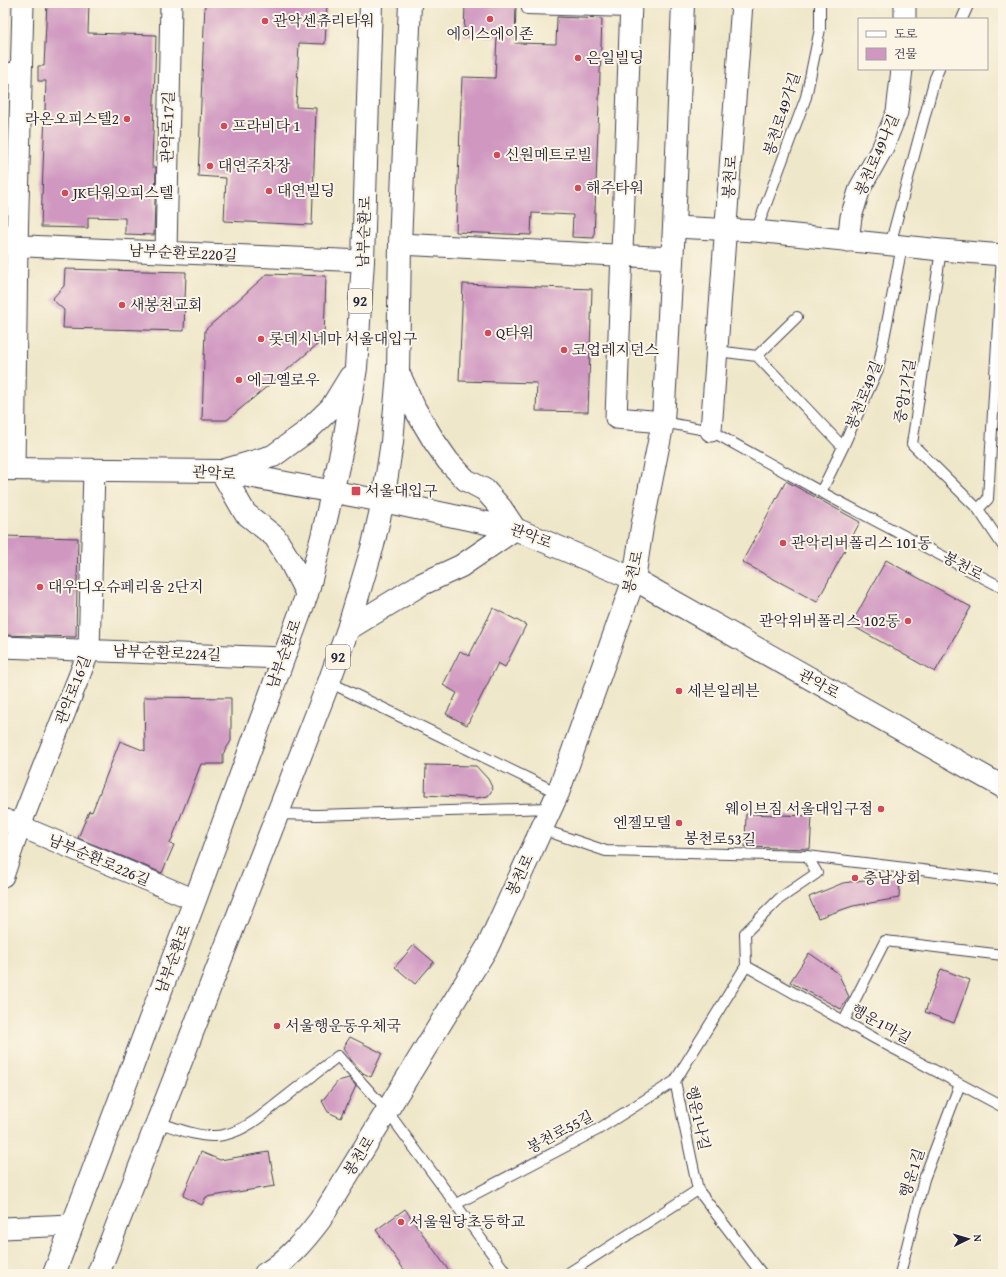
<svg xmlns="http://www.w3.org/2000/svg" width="1006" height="1277" font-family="'Gentium Book Plus','Noto Serif KR',serif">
  <rect width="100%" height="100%" fill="#fcf5e5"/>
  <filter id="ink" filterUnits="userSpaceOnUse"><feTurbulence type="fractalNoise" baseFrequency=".025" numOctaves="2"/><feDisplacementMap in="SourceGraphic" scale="8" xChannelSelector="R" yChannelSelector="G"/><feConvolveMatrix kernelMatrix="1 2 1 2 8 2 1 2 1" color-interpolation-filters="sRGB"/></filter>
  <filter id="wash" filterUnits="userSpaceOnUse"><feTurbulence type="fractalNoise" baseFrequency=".012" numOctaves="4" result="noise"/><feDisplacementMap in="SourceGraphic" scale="16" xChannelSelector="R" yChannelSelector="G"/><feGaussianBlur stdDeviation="0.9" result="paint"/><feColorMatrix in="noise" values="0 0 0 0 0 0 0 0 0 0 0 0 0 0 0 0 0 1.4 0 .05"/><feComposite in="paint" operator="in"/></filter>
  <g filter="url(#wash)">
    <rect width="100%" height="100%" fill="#efe7c9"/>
    <g id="blocks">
      <path fill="#d098c1" d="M 47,3 L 89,3 L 88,33 L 156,35 L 152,167 L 156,167 L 154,235 L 125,234 L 125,218 L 88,217 L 88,228 L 41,227 L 46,81 L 38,81 L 38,66 L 44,66 Z
        M 205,3 L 327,3 L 325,44 L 299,43 L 296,107 L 316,108 L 312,225 L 224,221 L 226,178 L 198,176 Z
        M 465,3 L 516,3 L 515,43 L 556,44 L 557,17 L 602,19 L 594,238 L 572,237 L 573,215 L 532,213 L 531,235 L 456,232 L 462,77 L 495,78 L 497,37 L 464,36 Z
        M 65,269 L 186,272 L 184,331 L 63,328 L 64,310 L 52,299 L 64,286 Z
        M 267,274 L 326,276 L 324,339 L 227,420 L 202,420 L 205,330 Z
        M 463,284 L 592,289 L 588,412 L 536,411 L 537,383 L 459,381 Z
        M 786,481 L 860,522 L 817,602 L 742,562 Z
        M 3,536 L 78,538 L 76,637 L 3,635 Z
        M 886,560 L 971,607 L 935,672 L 851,625 Z
        M 493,608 L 526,625 L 505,667 L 498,663 L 467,725 L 446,714 L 457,693 L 443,685 L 460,651 L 469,656 Z
        M 144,697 L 231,698 L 231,741 L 223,754 L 223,764 L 201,764 L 170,844 L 174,845 L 162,873 L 78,838 L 89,811 L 92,812 L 120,741 L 145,751 Z
        M 426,765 L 476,766 L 488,779 L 493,789 L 488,796 L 477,798 L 425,795 Z
        M 746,814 L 812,816 L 810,849 L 745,847 Z
        M 900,875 L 899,898 L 853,906 L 818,918 L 809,897 L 843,883 Z
        M 414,945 L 434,962 L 415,984 L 395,967 Z
        M 809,953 L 838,973 L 849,997 L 841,1009 L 790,982 Z
        M 941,969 L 970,980 L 954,1023 L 925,1012 Z
        M 350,1037 L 382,1053 L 371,1077 L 363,1073 L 363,1074 L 363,1073 L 351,1060 L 343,1048 Z
        M 349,1078 L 356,1086 L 341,1118 L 328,1112 L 322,1101 L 338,1081 Z
        M 201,1152 L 220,1160 L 269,1152 L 275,1186 L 206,1197 L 202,1205 L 183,1196 Z
        M 405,1209 L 451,1274 L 407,1274 L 376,1230 Z"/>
    </g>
  </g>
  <g filter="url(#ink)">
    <use href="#blocks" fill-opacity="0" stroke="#414050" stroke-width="1"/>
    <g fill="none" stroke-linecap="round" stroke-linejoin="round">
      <defs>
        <path id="lane" d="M 527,9 L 630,12
          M 962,19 L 969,3
          M 756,231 L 806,97 L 820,29 L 820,3
          M 890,245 L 935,78 L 939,69
          M 941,250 L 912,444 L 978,509
          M 1002,255 L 988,499 L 978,509 L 1003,546
          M 717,351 L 757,356 L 843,447
          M 757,356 L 797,317
          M 663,422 L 711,431 L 821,492 L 1003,588
          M 821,492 L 843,447 L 878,369 L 902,246
          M 329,682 L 558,793
          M 277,814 L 317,815 L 550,808
          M 541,829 L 606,851 L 807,856 L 1003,880
          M 746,966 L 675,1081 L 698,1190 L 762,1274
          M 746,966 L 874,1038 L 1003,1107
          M 746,966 L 745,933 L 779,899 L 817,873 L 807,856
          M 844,1021 L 885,941 L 1003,955
          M 157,1122 C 200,1136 220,1147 260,1117 L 338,1056 L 387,1111 L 507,1274
          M 456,1204 L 597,1130 L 675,1081
          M 567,1274 L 698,1190
          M 900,1274 L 924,1179 L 960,1084"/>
        <path id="street" d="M 631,3 L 616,418 L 663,422
          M 905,19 L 905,3
          M 3,73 L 21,74
          M 674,227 L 756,231 L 941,250 L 1003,255
          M 848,241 L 851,217 L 860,188 L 883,147 L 897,112 L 902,69
          M 400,244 L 672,258
          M 4,245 L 363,261
          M 166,252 L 171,3
          M 711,431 L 742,3
          M 14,469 L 17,246 L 23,3
          M 3,647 L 283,658
          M 3,819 L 195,900
          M 3,876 L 20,826 L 89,651 L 94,471
          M 3,1228 L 71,1225"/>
        <path id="secondary" d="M 265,1274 C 288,1260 304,1241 320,1220 L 488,946 L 558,793 L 634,579"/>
        <path id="primary" d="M 399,374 L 415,409 L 434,441 L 448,461 L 466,480 L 485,490 L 501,508 L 515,529
          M 3,469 L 221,471 L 383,501 L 515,529 L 632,578 L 1003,787
          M 225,470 L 273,456 L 306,432 L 331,408 L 350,377
          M 221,471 L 245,513 L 275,537 L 290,561 L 307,594
          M 634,579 L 642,527 L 663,422 L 674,227 L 683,3
          M 348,629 L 420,585 L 461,566 L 515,529
          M 54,1274 L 195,900 L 307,594 L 323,533 L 345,435 L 356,368 L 363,261 L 371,3
          M 98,1274 L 329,682 L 348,629 L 373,545 L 383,501 L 392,442 L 398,373 L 400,244 L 410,3"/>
      </defs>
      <use href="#lane" stroke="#414050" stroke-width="12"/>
      <use href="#street" stroke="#414050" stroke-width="23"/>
      <use href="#secondary" stroke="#414050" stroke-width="24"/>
      <use href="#primary" stroke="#414050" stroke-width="24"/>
      <use href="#lane" stroke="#fff" stroke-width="10"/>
      <use href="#street" stroke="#fff" stroke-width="21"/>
      <use href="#secondary" stroke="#fff" stroke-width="22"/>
      <use href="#primary" stroke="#fff" stroke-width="22"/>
    </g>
  </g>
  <g fill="#d1495b" stroke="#fcf5e5" stroke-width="1.5">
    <circle cx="490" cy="19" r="4"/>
    <circle cx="265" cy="21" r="4"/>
    <circle cx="578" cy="58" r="4"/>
    <circle cx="127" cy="119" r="4"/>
    <circle cx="224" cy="126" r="4"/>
    <circle cx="497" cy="155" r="4"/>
    <circle cx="210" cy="166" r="4"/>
    <circle cx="578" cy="188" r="4"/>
    <circle cx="269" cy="191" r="4"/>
    <circle cx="65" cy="193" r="4"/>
    <circle cx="122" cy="305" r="4"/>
    <circle cx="488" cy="333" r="4"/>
    <circle cx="261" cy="339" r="4"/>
    <circle cx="564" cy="350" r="4"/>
    <circle cx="239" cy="380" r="4"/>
    <rect x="351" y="486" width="10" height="10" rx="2"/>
    <circle cx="783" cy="543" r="4"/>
    <circle cx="40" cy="587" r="4"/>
    <circle cx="908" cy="621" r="4"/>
    <circle cx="679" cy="691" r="4"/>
    <circle cx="881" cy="809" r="4"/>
    <circle cx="679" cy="823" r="4"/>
    <circle cx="855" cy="878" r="4"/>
    <circle cx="277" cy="1026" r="4"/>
    <circle cx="401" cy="1222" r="4"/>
  </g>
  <g text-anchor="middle" stroke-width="4" stroke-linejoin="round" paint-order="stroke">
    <g fill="#fcf5e5" stroke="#63616e" stroke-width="1">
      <rect x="348" y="289" width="24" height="24" rx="3"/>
      <rect x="326" y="645" width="24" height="24" rx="3"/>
    </g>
    <g font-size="14" font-weight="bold" fill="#22223b">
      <text x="360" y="306">92</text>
      <text x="338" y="662">92</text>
    </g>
    <g font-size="15" fill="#22223b" stroke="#fcf5e5" text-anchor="start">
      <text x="273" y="26">관악센츄리타워</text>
      <text x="490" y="39" text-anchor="middle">에이스에이존</text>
      <text x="586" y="63">은일빌딩</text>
      <text x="119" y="124" text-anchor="end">라온오피스텔2</text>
      <text x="232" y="131">프라비다 1</text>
      <text x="505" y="160">신원메트로빌</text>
      <text x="218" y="171">대연주차장</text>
      <text x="586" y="193">해주타워</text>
      <text x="277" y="196">대연빌딩</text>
      <text x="73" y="198">JK타워오피스텔</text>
      <text x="130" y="310">새봉천교회</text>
      <text x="496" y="338">Q타워</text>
      <text x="269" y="344">롯데시네마 서울대입구</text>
      <text x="572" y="355">코업레지던스</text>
      <text x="247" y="385">에그옐로우</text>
      <text x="365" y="496">서울대입구</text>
      <text x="791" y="548">관악리버폴리스 101동</text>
      <text x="48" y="592">대우디오슈페리움 2단지</text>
      <text x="900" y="626" text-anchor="end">관악위버폴리스 102동</text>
      <text x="687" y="696">세븐일레븐</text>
      <text x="873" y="814" text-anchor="end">웨이브짐 서울대입구점</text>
      <text x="671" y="828" text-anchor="end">엔젤모텔</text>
      <text x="863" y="883">충남상회</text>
      <text x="285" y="1031">서울행운동우체국</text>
      <text x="409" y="1227">서울원당초등학교</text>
    </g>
    <g font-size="15" fill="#22223b" stroke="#fcf5e5">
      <text transform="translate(782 114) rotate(-72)" y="5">봉천로49가길</text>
      <text transform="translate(168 127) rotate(-89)" y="5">관악로17길</text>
      <text transform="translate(877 155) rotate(-66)" y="5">봉천로49나길</text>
      <text transform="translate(730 177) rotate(-86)" y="5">봉천로</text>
      <text transform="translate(364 232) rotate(-88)" y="5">남부순환로</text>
      <text transform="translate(183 253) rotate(3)" y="5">남부순환로220길</text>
      <text transform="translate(905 391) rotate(-81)" y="5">중앙1가길</text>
      <text transform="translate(864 395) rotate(-68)" y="5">봉천로49길</text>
      <text transform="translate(214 473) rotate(4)" y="5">관악로</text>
      <text transform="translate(531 536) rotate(21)" y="5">관악로</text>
      <text transform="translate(963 566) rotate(28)" y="5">봉천로</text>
      <text transform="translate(633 572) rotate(-77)" y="5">봉천로</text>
      <text transform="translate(167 653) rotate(2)" y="5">남부순환로224길</text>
      <text transform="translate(284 654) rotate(-70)" y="5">남부순환로</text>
      <text transform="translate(819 684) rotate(29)" y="5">관악로</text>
      <text transform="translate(73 690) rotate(-69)" y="5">관악로16길</text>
      <text transform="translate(720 839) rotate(1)" y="5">봉천로53길</text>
      <text transform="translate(99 860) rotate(23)" y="5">남부순환로226길</text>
      <text transform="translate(520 875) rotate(-65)" y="5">봉천로</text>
      <text transform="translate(173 959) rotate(-69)" y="5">남부순환로</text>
      <text transform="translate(881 1024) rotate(29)" y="5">행운1마길</text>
      <text transform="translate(698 1118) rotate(78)" y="5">행운1나길</text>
      <text transform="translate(560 1132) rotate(-28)" y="5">봉천로55길</text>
      <text transform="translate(359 1156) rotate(-58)" y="5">봉천로</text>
      <text transform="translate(912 1173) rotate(-72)" y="5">행운1길</text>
    </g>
  </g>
  <rect width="1006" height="1277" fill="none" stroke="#fcf5e5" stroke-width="16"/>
  <rect x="858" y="18" width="130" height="52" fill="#fcf5e5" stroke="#a5a1a1"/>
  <rect x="866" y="31" width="20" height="6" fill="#ffffff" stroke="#a5a1a1"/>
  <text x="894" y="38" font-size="12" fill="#22223b">도로</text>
  <rect x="866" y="48" width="20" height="12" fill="#d098c1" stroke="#a5a1a1"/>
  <text x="894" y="58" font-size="12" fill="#22223b">건물</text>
  <g transform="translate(968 1239) rotate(85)" stroke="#fcf5e5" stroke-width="3" paint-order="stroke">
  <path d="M0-3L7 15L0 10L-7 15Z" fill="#22223b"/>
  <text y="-6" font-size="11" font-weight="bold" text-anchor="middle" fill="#22223b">N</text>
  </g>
</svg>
